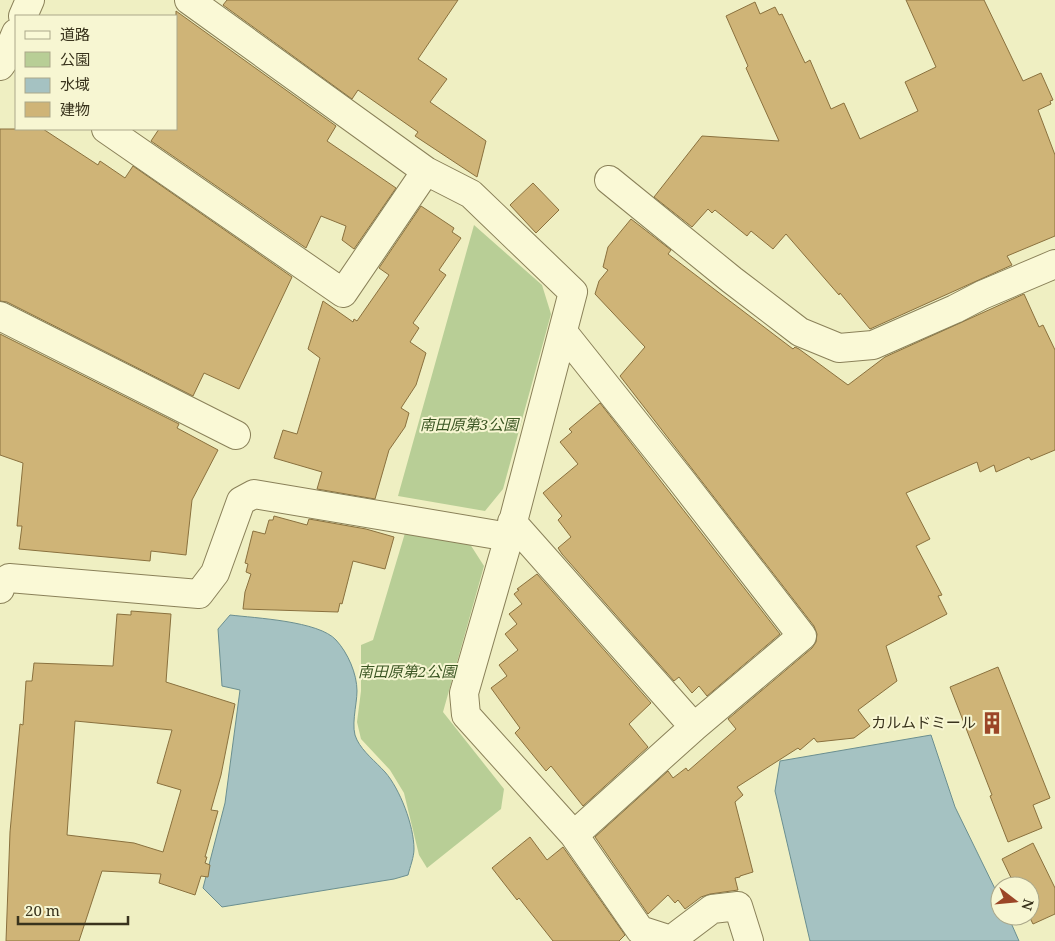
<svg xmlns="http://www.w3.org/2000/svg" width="1055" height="941" font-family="'Noto Serif','Noto Sans JP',serif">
  <rect width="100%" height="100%" fill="#efefc2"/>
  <path fill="#b8ce96" d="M 474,225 L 542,285 L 551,314 L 503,489 L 485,511 L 398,496 Z
    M 405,533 L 468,541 L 484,566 L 443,712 L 504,789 L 501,809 L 427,868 L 419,855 L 404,793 L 390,770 L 361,739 L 357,722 L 361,691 L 361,645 L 373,640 Z"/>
  <path fill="#a5c2c2" stroke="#6b8f90" d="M 230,615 C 255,618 319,621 336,640 C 348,653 357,674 357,691 C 357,705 350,728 357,740 C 363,752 376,762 385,772 C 400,789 414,826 414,849 C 414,857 410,867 408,875 L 394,879 L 222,907 L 203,888 L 225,803 L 240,690 L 222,686 L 218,629 Z
    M 931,735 L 955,807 L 1000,899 L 1000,916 L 1008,916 L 1019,941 L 810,941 L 775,791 L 780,761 Z"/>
  <path fill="#cfb477" stroke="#8a713e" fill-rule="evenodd" d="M 227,0 L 458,0 L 418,59 L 447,79 L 430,102 L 486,141 L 477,177 L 415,136 L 418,132 L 358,90 L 352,99 L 223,5 Z
    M 906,0 L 984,0 L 1023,81 L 1041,73 L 1053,100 L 1050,101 L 1051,104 L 1038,110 L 1055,155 L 1055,236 L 1007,256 L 1012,265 L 870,329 L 840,293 L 839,295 L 786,234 L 773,249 L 751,231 L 747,236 L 715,210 L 712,213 L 708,209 L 692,227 L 654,197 L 702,136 L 779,141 L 746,68 L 748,66 L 726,16 L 755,2 L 760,14 L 775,7 L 779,15 L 782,14 L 805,63 L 810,60 L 831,109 L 844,103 L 860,139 L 918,111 L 905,82 L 936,67 Z
    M 176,11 L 336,126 L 327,141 L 396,188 L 354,249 L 342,240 L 346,226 L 321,216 L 306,248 L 151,141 L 159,129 L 176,129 Z
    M 0,129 L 43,129 L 98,165 L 100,161 L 125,178 L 133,166 L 292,277 L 239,389 L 204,373 L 193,396 L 7,302 L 0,301 Z
    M 533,183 L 559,210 L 536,233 L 510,205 Z
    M 421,206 L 454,228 L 452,232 L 461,238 L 439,270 L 446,275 L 413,323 L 419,328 L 410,342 L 426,353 L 416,385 L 401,408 L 409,413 L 405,427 L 389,450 L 375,499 L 317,489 L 322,472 L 274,458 L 283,430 L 297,434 L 320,358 L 308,349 L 323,301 L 353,322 L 354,319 L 357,321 L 389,275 L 379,268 Z
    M 631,219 L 671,250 L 668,254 L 793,349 L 795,347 L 799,349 L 848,385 L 885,357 L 1024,294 L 1039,327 L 1043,325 L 1055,350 L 1055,450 L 1031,460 L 1029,457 L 996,472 L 994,465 L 980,472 L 977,462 L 906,493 L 930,539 L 916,546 L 942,595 L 938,596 L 947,614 L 886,646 L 897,681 L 858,710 L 870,726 L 854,738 L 817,742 L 814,738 L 800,750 L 798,748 L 737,787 L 743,795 L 735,802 L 753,872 L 740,876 L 740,877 L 735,878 L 738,890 L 710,894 L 701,897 L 685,909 L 678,900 L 675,903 L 668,895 L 648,914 L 595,837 L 668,771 L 673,778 L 686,768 L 688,771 L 736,729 L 728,719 L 812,648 L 816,642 L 817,634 L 814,626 L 620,376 L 645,347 L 595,294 L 599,281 L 608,270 L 603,267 L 608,247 Z
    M 0,334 L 179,424 L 177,428 L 218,450 L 192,500 L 186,555 L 151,551 L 150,561 L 19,549 L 22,526 L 17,526 L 23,463 L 0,455 Z
    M 600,403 L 780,634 L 707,696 L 699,686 L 692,693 L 679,677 L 674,681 L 562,554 L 558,548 L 571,537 L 558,520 L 562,516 L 543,493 L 578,464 L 560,442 L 572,432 L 569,429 Z
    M 274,516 L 307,525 L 309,519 L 366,529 L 394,537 L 385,569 L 353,561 L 342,604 L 340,603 L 338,612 L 243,609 L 245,592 L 251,574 L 246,572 L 248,564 L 245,563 L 253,531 L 265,534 L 269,520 L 273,520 Z
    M 537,574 L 651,703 L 629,724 L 648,747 L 583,806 L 551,766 L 546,771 L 515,733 L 520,728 L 491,688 L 507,676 L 499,665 L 518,650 L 505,634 L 517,624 L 509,614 L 522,604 L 514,594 L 519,590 L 517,589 Z
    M 131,611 L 171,614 L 166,682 L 235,704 L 221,775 L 211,810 L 218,811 L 205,857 L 207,857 L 205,863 L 210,865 L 208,877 L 201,876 L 195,895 L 159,883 L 161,874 L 102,871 L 79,941 L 6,941 L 10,832 L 20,724 L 23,725 L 26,681 L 32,681 L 34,663 L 113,666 L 117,614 L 131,615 ZM 75,721 L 172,730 L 157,783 L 181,790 L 163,852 L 134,843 L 67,835 Z
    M 998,667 L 1050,798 L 1033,805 L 1042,828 L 1008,842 L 990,796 L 992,795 L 950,687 Z
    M 530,837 L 547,860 L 563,847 L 625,935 L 619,941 L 553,941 L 519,898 L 517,900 L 492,868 Z
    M 1033,843 L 1055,888 L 1055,914 L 1033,924 L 1029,916 L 1030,886 L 1015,886 L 1002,859 Z"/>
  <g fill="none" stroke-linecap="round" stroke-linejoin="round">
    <defs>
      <path id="minor" d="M 189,0 L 426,171 L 471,194 L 573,292 L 509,537 L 464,693 L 466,715 L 574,835 L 640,930 L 671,940 L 712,909 L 738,906 L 749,941
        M 23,16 L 30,0
        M 0,66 L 5,59 L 16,33
        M 106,129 L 343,293 L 426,171
        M 609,180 L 732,280 L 800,332 L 839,348 L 873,345 L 955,309 L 982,295 L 1055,264
        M 0,316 L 236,435
        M 563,332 L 681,480 L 802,636 L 694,727 L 574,835
        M 512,522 L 694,727
        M 0,589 L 1,584 L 9,578 L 199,594 L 215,573 L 241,501 L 254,494 L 509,537"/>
    </defs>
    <use href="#minor" stroke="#8a8159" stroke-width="30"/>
    <use href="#minor" stroke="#faf9d6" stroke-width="28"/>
  </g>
  <defs>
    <symbol id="building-bare" viewBox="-9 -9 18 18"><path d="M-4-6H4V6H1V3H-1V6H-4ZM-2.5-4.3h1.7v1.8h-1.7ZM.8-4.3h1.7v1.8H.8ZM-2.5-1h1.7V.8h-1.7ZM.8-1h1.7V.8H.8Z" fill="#9b4627" stroke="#f7f6d2" stroke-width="2.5" paint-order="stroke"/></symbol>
  </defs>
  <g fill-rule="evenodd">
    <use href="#building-bare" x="976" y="707" width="32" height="32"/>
  </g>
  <g text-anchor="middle" stroke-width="4" stroke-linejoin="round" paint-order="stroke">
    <g font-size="15" font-style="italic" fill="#3b5623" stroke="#f7f6d2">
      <text x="469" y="430">南田原第3公園</text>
      <text x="407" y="677">南田原第2公園</text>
    </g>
    <g font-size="15" fill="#39331d" stroke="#f7f6d2" text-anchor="end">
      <text x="976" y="728">カルムドミール</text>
    </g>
  </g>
  <rect x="15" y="15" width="162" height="115" fill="#f7f6d2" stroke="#aba88a"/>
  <rect x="25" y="31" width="25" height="8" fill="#faf9d6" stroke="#aba88a"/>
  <text x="60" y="40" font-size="15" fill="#39331d">道路</text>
  <rect x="25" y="52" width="25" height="15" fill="#b8ce96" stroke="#aba88a"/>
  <text x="60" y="65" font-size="15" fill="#39331d">公園</text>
  <rect x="25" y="78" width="25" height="15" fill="#a5c2c2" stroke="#aba88a"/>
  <text x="60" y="90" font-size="15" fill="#39331d">水域</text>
  <rect x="25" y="102" width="25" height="15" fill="#cfb477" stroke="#aba88a"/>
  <text x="60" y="115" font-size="15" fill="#39331d">建物</text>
  <g transform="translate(1015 901) rotate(106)"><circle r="24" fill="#f7f6d2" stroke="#aba88a"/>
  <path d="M0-4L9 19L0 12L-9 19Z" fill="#9b4627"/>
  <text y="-8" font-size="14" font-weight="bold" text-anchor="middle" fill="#39331d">N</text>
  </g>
  <path d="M18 916v8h110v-8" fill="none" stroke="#39331d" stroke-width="2.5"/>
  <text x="25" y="916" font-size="15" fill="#39331d" stroke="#f7f6d2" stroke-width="4" paint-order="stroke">20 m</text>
</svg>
